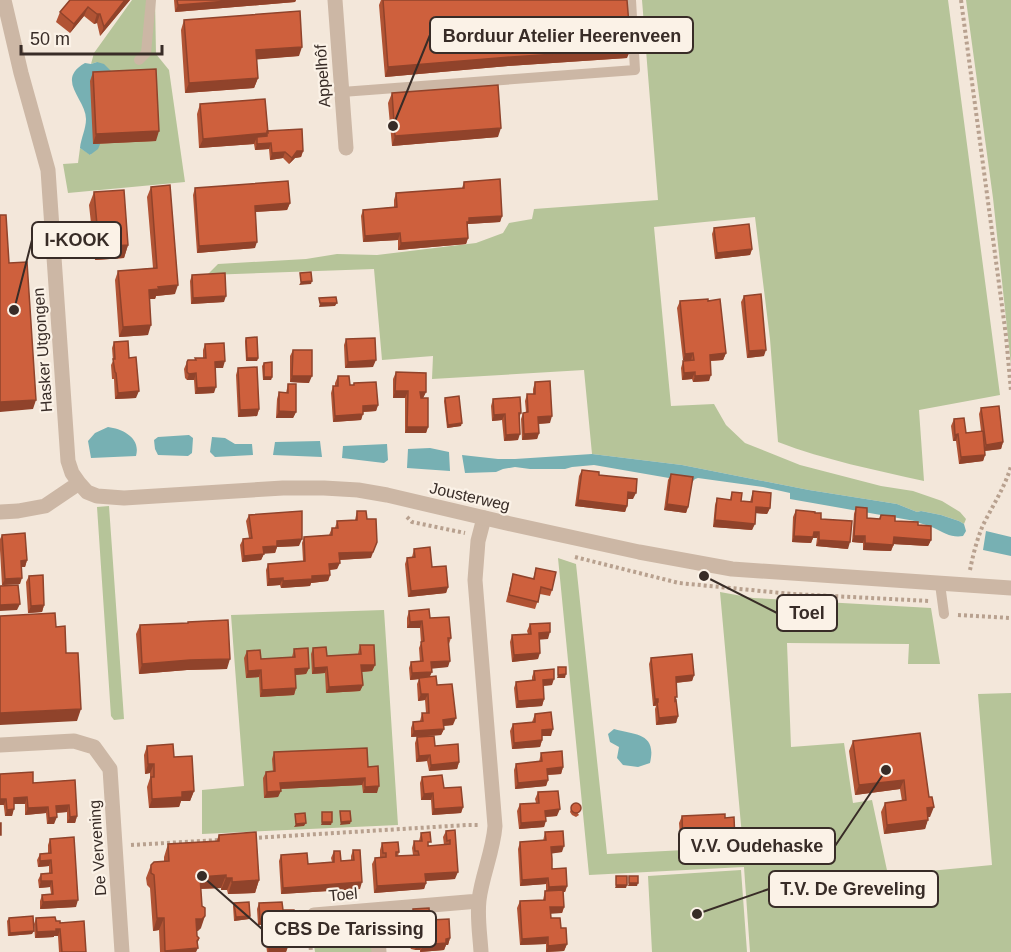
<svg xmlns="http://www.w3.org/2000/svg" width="1011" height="952" font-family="Helvetica,sans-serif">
  <rect width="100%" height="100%" fill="#f3e7da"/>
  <path fill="#b6c499" d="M 132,0 L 155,0 L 156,54 L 169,70 L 185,182 L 68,193 L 63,164 L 78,163 L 80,148 L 91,155 L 97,62 L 91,64 L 94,53 Z
    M 642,0 L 948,0 L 1000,395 L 919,410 L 924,481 C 875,470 825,460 778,442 L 770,339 L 755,217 L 654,227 L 671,406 L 714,404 L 726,425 L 745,443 L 800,465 L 881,486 L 913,491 L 942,501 L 960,512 L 966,519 L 964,524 L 959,521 L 941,515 L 921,511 L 917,512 L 897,504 L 809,490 L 682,465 L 592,454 L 584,370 L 432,379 L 433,356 L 382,360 L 374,269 L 207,275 L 218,264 L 306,259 L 337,254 L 377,255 L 476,243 L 503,233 L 509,223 L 532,219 L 534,209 L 658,200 Z
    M 966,0 L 1011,0 L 1011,365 L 993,198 Z
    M 109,506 L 124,719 L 114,720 L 111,716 L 97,507 Z
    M 558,558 L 576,564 L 607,854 L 743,847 L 720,592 L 753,598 L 931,608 L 940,664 L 908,664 L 909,644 L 787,643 L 791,747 L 844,743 L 853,803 L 872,800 L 888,875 L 992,865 L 978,694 L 1011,693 L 1011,952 L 750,952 L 744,867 L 589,875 Z
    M 384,610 L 398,825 L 202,834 L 202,790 L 244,786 L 231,615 Z
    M 741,870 L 747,952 L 652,952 L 648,876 Z
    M 374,935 L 375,952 L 315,952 L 313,938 Z"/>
  <path fill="#77b0b3" d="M 97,62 L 104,64 L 112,72 L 104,135 L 98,149 L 90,155 L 80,148 C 81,138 86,129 86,119 C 86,99 55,80 85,63 L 91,64 Z
    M 108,427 C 123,429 141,438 136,456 L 91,458 L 88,441 L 95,433 Z
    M 189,435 L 193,438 L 192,453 L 188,456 L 158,455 L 155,449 L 154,440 L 158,437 Z
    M 212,437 L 225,438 L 235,444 L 252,444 L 253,455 L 215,457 L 210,452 Z
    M 320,441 L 322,457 L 273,455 L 275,442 Z
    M 387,444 L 388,460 L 384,463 L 342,458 L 343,446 Z
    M 430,448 L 449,452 L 450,471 L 407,468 L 408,449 Z
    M 592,454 L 682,465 L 809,490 L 897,504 L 917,512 L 921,511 L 941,515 L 959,521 L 964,524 L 966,531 L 963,536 C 952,538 944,533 934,528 C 928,525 921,524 915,521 L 790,499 L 790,493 L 763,487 L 698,478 L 695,479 L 692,482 L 594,465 L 572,467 L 565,469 L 530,469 L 515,467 L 503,469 L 496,472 L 465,473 L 462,455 L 498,459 L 515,459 Z
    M 986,531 L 1011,537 L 1011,556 L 983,550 Z
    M 614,729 C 636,735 657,733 650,763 L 638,767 L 623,765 L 617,758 L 619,747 L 610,742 L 608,734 Z"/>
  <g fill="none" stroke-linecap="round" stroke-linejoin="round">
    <path stroke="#b8a18f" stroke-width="4" stroke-dasharray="3 3" stroke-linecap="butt" d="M 961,0 L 1006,336 L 1011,391
      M 407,517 L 412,522 L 465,533
      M 575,557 L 679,583 L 792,594 L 930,601
      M 970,570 C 973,555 977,539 983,525 C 993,505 1005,487 1011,466
      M 958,615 L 1011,618
      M 253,838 L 467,825 L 480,825
      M 131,845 L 219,840
      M 309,929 L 311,952"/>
    <path stroke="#ccb7a5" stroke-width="10" d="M 139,60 L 146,53 L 151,0
      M 342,92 L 635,70 L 631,0
      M 940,584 L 944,614"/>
    <path stroke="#ccb7a5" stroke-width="15" d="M 335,0 L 346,148
      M 0,745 L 74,741 L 94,747 L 110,769 L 122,952
      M 376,910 L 379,952
      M 314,915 L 479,901
      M 481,952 C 480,935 477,917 479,900 C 482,875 493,852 495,826 L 475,580 L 478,541 L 484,518"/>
    <path stroke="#ccb7a5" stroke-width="15" d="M 4,0 L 21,73 L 48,170 L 68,461 L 72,473 L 79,483 L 87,492 L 97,496 L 124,498 L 283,488 L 324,488 L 358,490 L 387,495 L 502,522 L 639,552 L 732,569 L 1011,588
      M 0,512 L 18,511 L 45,506 L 79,483"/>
  </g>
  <path fill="#b15334" d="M 70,0 L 130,0 L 100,36 L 97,23 L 94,24 L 84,16 L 70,33 L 56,22 L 60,12 Z
    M 174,0 L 296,0 L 295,2 L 175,12 Z
    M 381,0 L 627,0 L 627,58 L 508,66 L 385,77 L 379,5 Z
    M 184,20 L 299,56 L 256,59 L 258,78 L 254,88 L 185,93 L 181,30 Z
    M 93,72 L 156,141 L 93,144 L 90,81 Z
    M 392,93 L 498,137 L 392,146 L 388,103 Z
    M 200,104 L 267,131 L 303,151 L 301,157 L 295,158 L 289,164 L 283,158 L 270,160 L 269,149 L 255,150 L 254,144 L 199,148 L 197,114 Z
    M 464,182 L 502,216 L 500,222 L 468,224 L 468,238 L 466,244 L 398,250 L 398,240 L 363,242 L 361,216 L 363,210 L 394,207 L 394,200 L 396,193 L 462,188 Z
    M 151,187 L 175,294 L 156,296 L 155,299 L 149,299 L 148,335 L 119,337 L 115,280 L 118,271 L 153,268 L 147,197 Z
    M 195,188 L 290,203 L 287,210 L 255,212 L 255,248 L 197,253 L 193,195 Z
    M 94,192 L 128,245 L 124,258 L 95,260 L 89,205 Z
    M 714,228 L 752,249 L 750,255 L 715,259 L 712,234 Z
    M 192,275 L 224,302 L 191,304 L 190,281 Z
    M 744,296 L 764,356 L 747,358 L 741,302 Z
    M 680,301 L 708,301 L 726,353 L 723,360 L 710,361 L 709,381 L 693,382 L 692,379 L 682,380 L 681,368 L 683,361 L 691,361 L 691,360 L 683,360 L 677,308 Z
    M 246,338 L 258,358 L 257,361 L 246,361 L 245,341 Z
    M 346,339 L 373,367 L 345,368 L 344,345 Z
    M 114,342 L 129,358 L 136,398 L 115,399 L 114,379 L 112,379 L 111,365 L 113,361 L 112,348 Z
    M 205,344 L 223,368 L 215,368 L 214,393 L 195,394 L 194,380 L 187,380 L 185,378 L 184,369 L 187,362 L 195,360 L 195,358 L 203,358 L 203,350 Z
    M 293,350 L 309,383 L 290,382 L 290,356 Z
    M 264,363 L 272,377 L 271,380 L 263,380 L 262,366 Z
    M 238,368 L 259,409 L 257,416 L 238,417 L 236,375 Z
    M 396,372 L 426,392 L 423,398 L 428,427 L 426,433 L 405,433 L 405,398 L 393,398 L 393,379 Z
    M 338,376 L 350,385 L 353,385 L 354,383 L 378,405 L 376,411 L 363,412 L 361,420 L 333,422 L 331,393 L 333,386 L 335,386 L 335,383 Z
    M 535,382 L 550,423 L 538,424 L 539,433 L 537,439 L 522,440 L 521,419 L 523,413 L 526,412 L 525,401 L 527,394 L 533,394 L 533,389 Z
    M 288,384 L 296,412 L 293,418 L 276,418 L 277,399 L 279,392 L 286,393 Z
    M 445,398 L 461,426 L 447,428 L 444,401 Z
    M 493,399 L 521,413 L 519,418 L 518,440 L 504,441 L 502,420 L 492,421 L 491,406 Z
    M 981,408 L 1003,442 L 1001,449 L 985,451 L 985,455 L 983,461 L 959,464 L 956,441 L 953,441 L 951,426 L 954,419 L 966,433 L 981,431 L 979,414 Z
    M 582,470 L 599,475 L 633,499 L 628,499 L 627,506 L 625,512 L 575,506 L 579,476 Z
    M 671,474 L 688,507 L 686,513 L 664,510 L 668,480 Z
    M 753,491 L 770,508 L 767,514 L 756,513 L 752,530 L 713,527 L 715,505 L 717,498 L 730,500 L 732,492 L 741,501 L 750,502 Z
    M 856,507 L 867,518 L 879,519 L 881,515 L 895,521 L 918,525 L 931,540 L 928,546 L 894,544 L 891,551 L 863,550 L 863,543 L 852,542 L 854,514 Z
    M 796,510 L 815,513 L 848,549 L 816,546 L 817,538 L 813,538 L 811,543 L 792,542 L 793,517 Z
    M 357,511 L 371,558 L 339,560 L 337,569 L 330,570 L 330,575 L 328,581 L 311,583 L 310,586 L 281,588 L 280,585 L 267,586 L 266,570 L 268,564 L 303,561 L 302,543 L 304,537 L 329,535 L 332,528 L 335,528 L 337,521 L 355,520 Z
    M 249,515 L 299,546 L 277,547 L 275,553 L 264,553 L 261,560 L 242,562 L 240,545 L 243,539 L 249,538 L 246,521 Z
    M 2,535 L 27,560 L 25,567 L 21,567 L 20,584 L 2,585 L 0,550 L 0,539 Z
    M 414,549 L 448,587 L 446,593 L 408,597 L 405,564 L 407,558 L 412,557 Z
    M 536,568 L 552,590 L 550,596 L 540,594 L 535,609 L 506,602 L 513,574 L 533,579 Z
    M 29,576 L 44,605 L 42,612 L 28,613 L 26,582 Z
    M 409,611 L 430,618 L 451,638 L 449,644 L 448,667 L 431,668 L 430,677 L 437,685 L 453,725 L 444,726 L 444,729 L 441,735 L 411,737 L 411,728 L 413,722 L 420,721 L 422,713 L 426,713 L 425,700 L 418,701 L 417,684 L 419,679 L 410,680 L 409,668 L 411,662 L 420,662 L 419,648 L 421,643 L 420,628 L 407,628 L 407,618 Z
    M 530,624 L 548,639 L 539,639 L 538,659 L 512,662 L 510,642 L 512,635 L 528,634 L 527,631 Z
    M 140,625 L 227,669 L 187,670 L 139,674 L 136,634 Z
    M 360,645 L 375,665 L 372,671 L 362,672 L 363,685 L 360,691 L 326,693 L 325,673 L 312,674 L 311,654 L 313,648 L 327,656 L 358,654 Z
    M 294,649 L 309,668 L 306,674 L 295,675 L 296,688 L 294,695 L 260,697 L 259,677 L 246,678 L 244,658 L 247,651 L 261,659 L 292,657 Z
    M 651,658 L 694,675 L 692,681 L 676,683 L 676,700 L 678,716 L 676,723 L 656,725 L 655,709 L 656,706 L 653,706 L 649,664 Z
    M 534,671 L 552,685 L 543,686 L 544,699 L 542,706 L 516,708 L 514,688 L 516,682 L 532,680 L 532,677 Z
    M 535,714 L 551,736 L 542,736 L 542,740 L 540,747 L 512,749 L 510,731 L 513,724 L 532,722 Z
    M 417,737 L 435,746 L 459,762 L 457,769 L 429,771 L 427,761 L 416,762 L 415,743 Z
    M 853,741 L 929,797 L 930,817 L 928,817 L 925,829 L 884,834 L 881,812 L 885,803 L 902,801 L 900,789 L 855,795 L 849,751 Z
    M 147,746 L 174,757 L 194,791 L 190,801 L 181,801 L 179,807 L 149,808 L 147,787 L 150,778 L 150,773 L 145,774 L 144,755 Z
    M 274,752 L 368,767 L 377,793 L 363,793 L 362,785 L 280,789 L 278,797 L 264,798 L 263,778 L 266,772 L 273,772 L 272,759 Z
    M 541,753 L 563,767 L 561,774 L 547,775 L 548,780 L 546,786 L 515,789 L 514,770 L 516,764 L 539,762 Z
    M 0,774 L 33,783 L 75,780 L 77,816 L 75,823 L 67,823 L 67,812 L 56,813 L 54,824 L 47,824 L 46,813 L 25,815 L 25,804 L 14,804 L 12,816 L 5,816 Z
    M 422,777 L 463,807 L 461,813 L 432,815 L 431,800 L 421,800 L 420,783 Z
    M 538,792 L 557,816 L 546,817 L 544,827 L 519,829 L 517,811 L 520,804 L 536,803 L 535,799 Z
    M 572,805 L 579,815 L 576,817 L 572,815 L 570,812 Z
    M 682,816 L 735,841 L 733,847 L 681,850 L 679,823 Z
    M 455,830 L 455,879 L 426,881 L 426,883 L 424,889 L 374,893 L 372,864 L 375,858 L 380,858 L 380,850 L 382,843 L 399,852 L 398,856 L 413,855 L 412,848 L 414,841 L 419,841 L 421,833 L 429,846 L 444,845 L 443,837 L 446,831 Z
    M 545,832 L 562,852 L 551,853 L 552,869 L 567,886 L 565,892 L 563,892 L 564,907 L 562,913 L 551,913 L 551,918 L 561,928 L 567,944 L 564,951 L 546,952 L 546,944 L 520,945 L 517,908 L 520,901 L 543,900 L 545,891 L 546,891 L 546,884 L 520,886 L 518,849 L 520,842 L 543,841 Z
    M 219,835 L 259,880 L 255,893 L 228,894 L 227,890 L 221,890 L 221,888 L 201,889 L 201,928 L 196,931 L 197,936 L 199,938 L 197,944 L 196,952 L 160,952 L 159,930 L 153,931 L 150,888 L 147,885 L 146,878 L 151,865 L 164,862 L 164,857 L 168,844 L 216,842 Z
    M 50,839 L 76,907 L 40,909 L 40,901 L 42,895 L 51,894 L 50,887 L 39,888 L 38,880 L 41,874 L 49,873 L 49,866 L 38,867 L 37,860 L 40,854 L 48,853 L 48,845 Z
    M 353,850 L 360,889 L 281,894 L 279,861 L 281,855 L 308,864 L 332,862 L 331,858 L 334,851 L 341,861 L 351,860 L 351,856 Z
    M 234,903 L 250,916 L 249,919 L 234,921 L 233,906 Z
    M 259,903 L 283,910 L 294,943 L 288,944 L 286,952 L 267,952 L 266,944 L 269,937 L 274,937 L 273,924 L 258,925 L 257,909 Z
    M 413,909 L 430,920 L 450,938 L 448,945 L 446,945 L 444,950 L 420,952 L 420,950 L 415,950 L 411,949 L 408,944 L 407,931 L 409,925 L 411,925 L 410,916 Z
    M 9,918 L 32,934 L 8,936 L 7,921 Z
    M 36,918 L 60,923 L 86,952 L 59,952 L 58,936 L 54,936 L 54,937 L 35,938 L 34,924 Z"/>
  <path fill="#90432b" d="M 125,0 L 130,0 L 100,36 L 104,27 Z
    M 240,0 L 296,0 L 295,2 L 175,12 L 178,5 Z
    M 88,7 L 84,16 L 70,33 L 74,24 Z
    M 97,14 L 100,14 L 97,23 L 94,24 Z
    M 302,47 L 299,56 L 252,60 L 256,50 Z
    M 631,49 L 627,58 L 508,66 L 385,77 L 388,67 L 511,57 Z
    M 258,78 L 254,88 L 185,93 L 189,83 Z
    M 501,128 L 498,137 L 392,146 L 395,136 Z
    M 159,131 L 156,141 L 93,144 L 96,134 Z
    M 268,133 L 264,143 L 257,137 L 254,144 L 199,148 L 203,139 Z
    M 271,143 L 269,149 L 255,150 L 257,144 Z
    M 297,151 L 303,151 L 301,157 L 295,158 L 289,164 L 292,158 Z
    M 285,152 L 283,158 L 270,160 L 272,153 Z
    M 290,203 L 287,210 L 252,212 L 255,206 Z
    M 502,216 L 500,222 L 468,224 L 467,229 L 465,229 L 469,218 Z
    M 400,233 L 398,240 L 363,242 L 365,236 Z
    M 468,238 L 466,244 L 398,250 L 401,243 Z
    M 257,242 L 255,248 L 197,253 L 199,246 Z
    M 128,245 L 124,258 L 95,260 L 99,247 Z
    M 752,249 L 750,255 L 715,259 L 717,253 Z
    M 312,281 L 311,284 L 299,285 L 301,282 Z
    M 178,285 L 175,294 L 156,296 L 155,299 L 145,299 L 149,290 L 158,287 Z
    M 226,296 L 224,302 L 191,304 L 193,298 Z
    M 320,303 L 337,303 L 335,306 L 319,307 Z
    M 151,325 L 148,335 L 119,337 L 123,327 Z
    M 766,350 L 764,356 L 747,358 L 749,351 Z
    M 693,353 L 691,360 L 683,360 L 685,354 Z
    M 726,353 L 723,360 L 707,361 L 710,355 Z
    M 247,358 L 258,358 L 257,361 L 246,361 Z
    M 376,360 L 373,367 L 345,368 L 348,362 Z
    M 225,361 L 223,368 L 212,368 L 215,362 Z
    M 695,372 L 692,379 L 682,380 L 684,373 Z
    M 196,373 L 194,380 L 187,380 L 189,374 Z
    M 711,375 L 709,381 L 693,382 L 695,376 Z
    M 292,376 L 312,376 L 309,383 L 290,382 Z
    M 264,377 L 272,377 L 271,380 L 263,380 Z
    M 216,387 L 214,393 L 195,394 L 197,388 Z
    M 139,391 L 136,398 L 115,399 L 118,393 Z
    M 395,391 L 408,391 L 405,398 L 393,398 Z
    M 420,392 L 426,392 L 423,398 L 418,398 Z
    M 36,400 L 33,409 L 0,412 L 0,402 Z
    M 378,405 L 376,411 L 361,412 L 363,406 Z
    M 259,409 L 257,416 L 238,417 L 240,410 Z
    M 279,411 L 296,412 L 293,418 L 276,418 Z
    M 363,414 L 361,420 L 333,422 L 335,416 Z
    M 505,414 L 502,420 L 492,421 L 494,415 Z
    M 552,416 L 550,423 L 536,424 L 538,417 Z
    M 462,423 L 461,426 L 447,428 L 448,425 Z
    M 407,427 L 428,427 L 426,433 L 405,433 Z
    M 539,433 L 537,439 L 522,440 L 524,434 Z
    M 520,434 L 518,440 L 504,441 L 506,435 Z
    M 958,434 L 956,441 L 953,441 L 955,435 Z
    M 1003,442 L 1001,449 L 983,451 L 986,445 Z
    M 985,455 L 983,461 L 959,464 L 961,457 Z
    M 628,492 L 636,493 L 633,499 L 626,499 Z
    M 578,500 L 627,506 L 625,512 L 575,506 Z
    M 667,504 L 688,507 L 686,513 L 664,510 Z
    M 756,507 L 770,508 L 767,514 L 754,513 Z
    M 715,520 L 755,524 L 752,530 L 713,527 Z
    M 814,532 L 819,532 L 817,538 L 813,538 L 811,543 L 792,542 L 794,536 Z
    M 854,536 L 865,536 L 863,543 L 852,542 Z
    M 894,537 L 931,540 L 928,546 L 892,544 Z
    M 302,539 L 299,546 L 277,547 L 275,553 L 261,554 L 263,547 L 277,541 Z
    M 819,540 L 850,542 L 848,549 L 816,546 Z
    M 377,542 L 371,558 L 337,560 L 339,553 Z
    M 865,543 L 893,545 L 891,551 L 863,550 Z
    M 264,554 L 261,560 L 242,562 L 244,556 Z
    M 27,560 L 25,567 L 19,567 L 21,561 Z
    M 340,563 L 337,569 L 327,570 L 329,564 Z
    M 330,575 L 328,581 L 311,583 L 310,586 L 281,588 L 283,581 L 312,576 Z
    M 22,578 L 20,584 L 2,585 L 5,579 Z
    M 283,578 L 280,585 L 267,586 L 269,579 Z
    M 448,587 L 446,593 L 408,597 L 411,591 Z
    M 20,604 L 17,610 L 0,611 L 0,605 Z
    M 44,605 L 42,612 L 28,613 L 31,606 Z
    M 422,621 L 420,628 L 407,628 L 410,622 Z
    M 550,632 L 548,639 L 536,640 L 539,633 Z
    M 540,653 L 538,659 L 512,662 L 514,655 Z
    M 230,659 L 227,669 L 187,670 L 139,674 L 142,664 L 190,660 Z
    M 450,661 L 448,667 L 429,669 L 431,662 Z
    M 361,665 L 375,665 L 372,671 L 359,672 Z
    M 327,667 L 325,673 L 312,674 L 314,668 Z
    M 309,668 L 306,674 L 293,675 L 295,669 Z
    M 261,670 L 259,677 L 246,678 L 248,671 Z
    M 432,672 L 429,678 L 410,680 L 412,673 Z
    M 566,674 L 565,678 L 557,678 L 558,675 Z
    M 694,675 L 692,681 L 673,683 L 676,677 Z
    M 554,679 L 552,685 L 540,686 L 543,680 Z
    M 363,685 L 360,691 L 326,693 L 329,687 Z
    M 296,688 L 294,695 L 260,697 L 262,690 Z
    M 421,694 L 428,694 L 425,700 L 418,701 Z
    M 544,699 L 542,706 L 516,708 L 518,701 Z
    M 655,699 L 658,699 L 656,705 L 653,706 Z
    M 81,709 L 77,721 L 0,725 L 0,713 Z
    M 678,716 L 676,723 L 656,725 L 659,718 Z
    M 456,718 L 453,725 L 441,726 L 443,720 Z
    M 444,729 L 441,735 L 411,737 L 414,731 Z
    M 553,729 L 551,736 L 539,736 L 542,730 Z
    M 542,740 L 540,747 L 512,749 L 514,743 Z
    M 430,755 L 427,761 L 416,762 L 419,756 Z
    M 459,762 L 457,769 L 429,771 L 431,765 Z
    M 148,764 L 154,764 L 150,773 L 145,774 Z
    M 563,767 L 561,774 L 545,775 L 547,769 Z
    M 365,778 L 362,785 L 278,789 L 280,783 Z
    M 548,780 L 546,786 L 515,789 L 518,783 Z
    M 904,780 L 900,789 L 855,795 L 859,785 Z
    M 379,786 L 377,793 L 363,793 L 365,787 Z
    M 194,791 L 190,801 L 181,801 L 179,807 L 149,808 L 152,799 L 182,792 Z
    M 281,791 L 278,797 L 264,798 L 267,792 Z
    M 433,793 L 431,800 L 421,800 L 424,794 Z
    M 27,797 L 25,804 L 11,804 L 14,798 Z
    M 0,799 L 6,799 L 4,805 L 0,805 Z
    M 69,805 L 67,812 L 53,813 L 56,806 Z
    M 48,807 L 46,813 L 25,815 L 28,808 Z
    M 463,807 L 461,813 L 432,815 L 434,809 Z
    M 934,807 L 930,817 L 923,817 L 927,808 Z
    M 14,809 L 12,816 L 5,816 L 7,810 Z
    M 560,809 L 557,816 L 543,817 L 545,811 Z
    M 77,816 L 75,823 L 67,823 L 70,817 Z
    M 57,817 L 54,824 L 47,824 L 49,818 Z
    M 928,820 L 925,829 L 884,834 L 887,825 Z
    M 351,821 L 350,824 L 340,825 L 341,822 Z
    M 546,821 L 544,827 L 519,829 L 521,823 Z
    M 322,822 L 332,822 L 331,825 L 321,825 Z
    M 306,823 L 304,826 L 294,827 L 296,824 Z
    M 735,841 L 733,847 L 681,850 L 683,844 Z
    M 564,846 L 562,852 L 549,854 L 551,847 Z
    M 51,860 L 49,866 L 38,867 L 40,861 Z
    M 458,872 L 455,879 L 423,881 L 425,874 Z
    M 226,875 L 221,888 L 195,889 L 200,877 Z
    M 226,878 L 232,878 L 227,890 L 221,890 Z
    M 548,878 L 546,884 L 520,886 L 522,880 Z
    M 259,880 L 255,893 L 228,894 L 232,882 Z
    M 41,881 L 52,881 L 50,887 L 39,888 Z
    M 362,882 L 360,889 L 281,894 L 283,888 Z
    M 426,883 L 424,889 L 374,893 L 377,886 Z
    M 629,883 L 638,883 L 637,886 L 628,886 Z
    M 616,885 L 627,885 L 626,888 L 615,888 Z
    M 567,886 L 565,892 L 546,893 L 549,887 Z
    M 78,900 L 76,907 L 40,909 L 43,902 Z
    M 550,907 L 564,907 L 562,913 L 548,914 Z
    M 205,916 L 201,928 L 198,931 L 191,932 L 196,919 Z
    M 250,916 L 249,919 L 234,921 L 236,917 Z
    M 157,918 L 164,918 L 159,930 L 153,931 Z
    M 275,918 L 273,924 L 258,925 L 260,919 Z
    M 386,923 L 402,923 L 401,926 L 385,927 Z
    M 56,929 L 60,929 L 58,936 L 54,936 L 54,937 L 35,938 L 37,932 Z
    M 34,931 L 32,934 L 8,936 L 10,933 Z
    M 296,937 L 294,943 L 285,944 L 287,938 Z
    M 548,937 L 546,944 L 520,945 L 522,939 Z
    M 199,938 L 196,949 L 198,948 L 196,952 L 165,952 L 165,951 L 197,941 Z
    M 450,938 L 448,945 L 446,945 L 444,950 L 420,952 L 423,945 L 446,939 Z
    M 423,943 L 420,950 L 415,950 L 417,944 Z
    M 567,944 L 564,951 L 546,952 L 548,946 Z
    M 288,947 L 286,952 L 268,952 L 269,949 Z"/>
  <path fill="#ce603d" stroke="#90432b" stroke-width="1.5" d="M 70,0 L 125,0 L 104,27 L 100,14 L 97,14 L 88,7 L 74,24 L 60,12 Z
    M 177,0 L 240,0 L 178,5 Z
    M 383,0 L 627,0 L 631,49 L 511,57 L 388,67 Z
    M 300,11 L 302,47 L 256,50 L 258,78 L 189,83 L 184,20 Z
    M 156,69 L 159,131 L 96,134 L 93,72 Z
    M 498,85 L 501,128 L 395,136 L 392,93 Z
    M 265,99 L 268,133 L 203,139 L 200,104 Z
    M 302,129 L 303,151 L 297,151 L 292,158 L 285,152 L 272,153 L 271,143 L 257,144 L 257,137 L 267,136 L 267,131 Z
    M 500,179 L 502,216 L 469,218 L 469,222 L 467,222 L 468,238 L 401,243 L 400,233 L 365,236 L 363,210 L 397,207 L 396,193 L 464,188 L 464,182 Z
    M 288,181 L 290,203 L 255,206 L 257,242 L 199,246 L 195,188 Z
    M 170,185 L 178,285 L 158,287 L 159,289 L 149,290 L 151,325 L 123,327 L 118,271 L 157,268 L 151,187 Z
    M 124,190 L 128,245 L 99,247 L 94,192 Z
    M 0,215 L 6,215 L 9,263 L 27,262 L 36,400 L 0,402 Z
    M 749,224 L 752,249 L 717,253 L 714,228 Z
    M 311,272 L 312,281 L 301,282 L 300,273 Z
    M 225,273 L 226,296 L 193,298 L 192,275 Z
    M 761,294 L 766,350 L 749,351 L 744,296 Z
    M 336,297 L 337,303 L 320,303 L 319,298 Z
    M 708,299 L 708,301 L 720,299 L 726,353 L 710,355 L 711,375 L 695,376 L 695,372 L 684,373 L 683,361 L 694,360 L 693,353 L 685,354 L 680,301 Z
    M 257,337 L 258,358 L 247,358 L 246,338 Z
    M 375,338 L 376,360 L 348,362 L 346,339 Z
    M 128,341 L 129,358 L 136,357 L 139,391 L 118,393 L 116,373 L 115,372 L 113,359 L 115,359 L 114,342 Z
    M 224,343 L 225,361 L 215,362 L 216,387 L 197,388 L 196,373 L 189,374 L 187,372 L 187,362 L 188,360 L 196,360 L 195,358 L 206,358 L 205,344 Z
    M 293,350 L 312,350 L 312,376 L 292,376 Z
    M 272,362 L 272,377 L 264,377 L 264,363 Z
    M 257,367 L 259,409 L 240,410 L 238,368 Z
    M 396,372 L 426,373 L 426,392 L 420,392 L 421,398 L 428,398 L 428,427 L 407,427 L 408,391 L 395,391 Z
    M 338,376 L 349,376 L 350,385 L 354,385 L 354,383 L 376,382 L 378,405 L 363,406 L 363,414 L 335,416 L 333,386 L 338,386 Z
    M 550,381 L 552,416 L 538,417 L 539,433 L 524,434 L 523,413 L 528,412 L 527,394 L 535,394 L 535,382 Z
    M 288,384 L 296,384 L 296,412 L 279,411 L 279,392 L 288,393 Z
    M 459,396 L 462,423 L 448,425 L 445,398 Z
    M 520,397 L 521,413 L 519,413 L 520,434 L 506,435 L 505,414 L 494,415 L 493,399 Z
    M 999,406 L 1003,442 L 986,445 L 981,408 Z
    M 964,418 L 966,433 L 983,431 L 985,455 L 961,457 L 958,434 L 955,435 L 954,419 Z
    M 582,470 L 599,472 L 599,475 L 637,479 L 636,493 L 628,492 L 627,506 L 578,500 Z
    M 671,474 L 693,477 L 688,507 L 667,504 Z
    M 753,491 L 771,493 L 770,508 L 756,507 L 755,524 L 715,520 L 717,498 L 731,500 L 732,492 L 742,493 L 741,501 L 752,502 Z
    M 856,507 L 867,508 L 867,518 L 880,519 L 881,515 L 895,516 L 895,521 L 918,522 L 918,525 L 931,526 L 931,540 L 894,537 L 893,545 L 865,543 L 865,536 L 854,536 Z
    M 796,510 L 815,512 L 815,513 L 821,513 L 821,519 L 852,521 L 850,542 L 819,540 L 819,532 L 814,532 L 813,537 L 794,536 Z
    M 302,511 L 302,539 L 277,541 L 277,546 L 263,547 L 264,554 L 244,556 L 243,539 L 252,538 L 249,515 Z
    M 357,511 L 366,511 L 367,519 L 376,519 L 377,542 L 373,552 L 339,553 L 340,563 L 329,564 L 330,575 L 312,576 L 312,579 L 283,581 L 283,578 L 269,579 L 268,564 L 305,561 L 304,537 L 332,535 L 332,528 L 338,528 L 337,521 L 357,520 Z
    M 25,533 L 27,560 L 21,561 L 22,578 L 5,579 L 2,535 Z
    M 430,547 L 432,567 L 446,566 L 448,587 L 411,591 L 407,558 L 415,557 L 414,549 Z
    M 536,568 L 556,572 L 552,590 L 541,587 L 538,602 L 509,595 L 513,574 L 534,579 Z
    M 43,575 L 44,605 L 31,606 L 29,576 Z
    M 18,585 L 20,604 L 0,605 L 0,586 Z
    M 429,609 L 430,618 L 449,617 L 451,638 L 448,638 L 450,661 L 431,662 L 432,672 L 412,673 L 411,662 L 423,661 L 421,642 L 424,641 L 422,621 L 410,622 L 409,611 Z
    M 55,613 L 56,627 L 65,626 L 66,653 L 78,653 L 81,709 L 0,713 L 0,616 Z
    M 228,620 L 230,659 L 190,660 L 142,664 L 140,625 L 188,623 L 188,622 Z
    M 550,623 L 550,632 L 539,633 L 540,653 L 514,655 L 512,635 L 531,634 L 530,624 Z
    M 360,645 L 374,645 L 375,665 L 361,665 L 363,685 L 329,687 L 327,667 L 314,668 L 313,648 L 326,647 L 327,656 L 361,654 Z
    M 308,648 L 309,668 L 295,669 L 296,688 L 262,690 L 261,670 L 248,671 L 247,651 L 260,650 L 261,659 L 295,657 L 294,649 Z
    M 692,654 L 694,675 L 676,677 L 677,697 L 675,697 L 675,701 L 676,700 L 678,716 L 659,718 L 657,702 L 658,702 L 658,699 L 655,699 L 651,658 Z
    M 558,667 L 566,667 L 566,674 L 558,675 Z
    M 554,669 L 554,679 L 543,680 L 544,699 L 518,701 L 516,682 L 535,680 L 534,671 Z
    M 436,676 L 437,685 L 452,684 L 456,718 L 443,720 L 444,729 L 414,731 L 413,722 L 423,721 L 422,713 L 429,713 L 428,694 L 421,694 L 419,678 Z
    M 551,712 L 553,729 L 542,730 L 542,740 L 514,743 L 513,724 L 535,722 L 535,714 Z
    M 920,733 L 929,797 L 932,797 L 934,807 L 927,808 L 928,820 L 887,825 L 885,803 L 906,800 L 904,780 L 859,785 L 853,741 Z
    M 434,736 L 435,746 L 458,744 L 459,762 L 431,765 L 430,755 L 419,756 L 417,737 Z
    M 173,744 L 174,757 L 192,756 L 194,791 L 182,792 L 182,797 L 152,799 L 151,777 L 154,777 L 154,764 L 148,764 L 147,746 Z
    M 367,748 L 368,767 L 378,766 L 379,786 L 365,787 L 365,778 L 280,783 L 281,791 L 267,792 L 266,772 L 275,771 L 274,752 Z
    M 562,751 L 563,767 L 547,769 L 548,780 L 518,783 L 516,764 L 542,761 L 541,753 Z
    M 33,772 L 33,783 L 75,780 L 77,816 L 70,817 L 69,805 L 56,806 L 57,817 L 49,818 L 48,807 L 28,808 L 27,797 L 14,798 L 14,809 L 7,810 L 6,799 L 0,799 L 0,774 Z
    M 442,775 L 444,788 L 461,787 L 463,807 L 434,809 L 433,793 L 424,794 L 422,777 Z
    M 558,791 L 560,809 L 545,811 L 546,821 L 521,823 L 520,804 L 539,803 L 538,792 Z
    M571 808a5 5 0 1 1 10 0a5 5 0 1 1-10 0Z
    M 340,811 L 350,811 L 351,821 L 341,822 Z
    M 322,812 L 332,812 L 332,822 L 322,822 Z
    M 305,813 L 306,823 L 296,824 L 295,814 Z
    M 725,814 L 725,818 L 734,817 L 735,841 L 683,844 L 682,816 Z
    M 0,823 L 1,823 L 1,835 L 0,835 Z
    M 455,830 L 458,872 L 425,874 L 426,883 L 377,886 L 375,858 L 386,857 L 386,853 L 383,853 L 382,843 L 398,842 L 399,852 L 396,852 L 396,856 L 419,855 L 418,851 L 415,851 L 414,841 L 422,841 L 421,833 L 430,832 L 431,842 L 428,842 L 428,846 L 450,844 L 450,840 L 447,841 L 446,831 Z
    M 563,831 L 564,846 L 551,847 L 552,859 L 552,869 L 566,868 L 567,886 L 549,887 L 548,878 L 522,880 L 520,842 L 546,840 L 545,832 Z
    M 256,832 L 259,880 L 232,882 L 232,878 L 226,878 L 226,875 L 200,877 L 202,906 L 205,908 L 205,916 L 202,919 L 196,919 L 197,936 L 199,938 L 197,941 L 198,948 L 165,951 L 164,918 L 157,918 L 154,875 L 151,873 L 151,865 L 154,862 L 169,861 L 168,844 L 219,841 L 219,835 Z
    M 74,837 L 78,900 L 43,902 L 42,895 L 53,894 L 52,881 L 41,881 L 41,874 L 52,873 L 51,860 L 40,861 L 40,854 L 51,853 L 50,839 Z
    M 353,850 L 360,850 L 362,882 L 283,888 L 281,855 L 307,853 L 308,864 L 334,862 L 334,851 L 340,851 L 341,861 L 354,860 Z
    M 616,876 L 627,876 L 627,885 L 616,885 Z
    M 629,876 L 638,876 L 638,883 L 629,883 Z
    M 563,890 L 564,907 L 550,907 L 551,918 L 560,918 L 561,928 L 566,928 L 567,944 L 548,946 L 548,937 L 522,939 L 520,901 L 545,900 L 545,891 Z
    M 249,902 L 250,916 L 236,917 L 234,903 Z
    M 282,902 L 283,910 L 294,910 L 296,937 L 287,938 L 288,947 L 269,949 L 269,937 L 277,937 L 275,918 L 260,919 L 259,903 Z
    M 429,908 L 430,920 L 449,919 L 450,938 L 446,939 L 446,943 L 423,945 L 423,943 L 417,944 L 413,942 L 410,937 L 409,925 L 414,924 L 413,909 Z
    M 33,916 L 34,931 L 10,933 L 9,918 Z
    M 55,917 L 56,921 L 60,921 L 60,923 L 84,921 L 86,952 L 62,952 L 60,929 L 56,929 L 56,931 L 37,932 L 36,918 Z"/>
  <g text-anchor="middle" stroke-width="4.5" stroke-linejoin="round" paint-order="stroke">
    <g font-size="16" fill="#382c27" stroke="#fbf2e7">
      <text transform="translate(322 76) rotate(-94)" y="6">Appelhôf</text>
      <text transform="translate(42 350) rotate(-94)" y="6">Hasker Utgongen</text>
      <text transform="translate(470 496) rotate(13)" y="6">Jousterweg</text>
      <text transform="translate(97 848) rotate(-94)" y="6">De Vervening</text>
      <text transform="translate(343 894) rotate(-5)" y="6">Toel</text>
    </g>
  </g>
  <path fill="none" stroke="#382c27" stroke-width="2" d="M393 126L430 35M14 310L32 240M704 576L777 613M886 770L835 846M697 914L769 889M202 876L262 929"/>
  <g fill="#382c27" stroke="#fbf2e7" stroke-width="2">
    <circle cx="393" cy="126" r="6"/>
    <circle cx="14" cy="310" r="6"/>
    <circle cx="704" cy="576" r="6"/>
    <circle cx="886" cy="770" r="6"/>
    <circle cx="697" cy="914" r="6"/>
    <circle cx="202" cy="876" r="6"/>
  </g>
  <g fill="#fbf2e7" stroke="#382c27" stroke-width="2">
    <rect x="430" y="17" width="263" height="36" rx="6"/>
    <rect x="32" y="222" width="89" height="36" rx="6"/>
    <rect x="777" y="595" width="60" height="36" rx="6"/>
    <rect x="679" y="828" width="156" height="36" rx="6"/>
    <rect x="769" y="871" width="169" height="36" rx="6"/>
    <rect x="262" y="911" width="174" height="36" rx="6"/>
  </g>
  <g font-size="18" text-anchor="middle" font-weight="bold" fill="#382c27">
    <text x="562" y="42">Borduur Atelier Heerenveen</text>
    <text x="77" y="246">I-KOOK</text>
    <text x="807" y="619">Toel</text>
    <text x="757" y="852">V.V. Oudehaske</text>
    <text x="853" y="895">T.V. De Greveling</text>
    <text x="349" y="935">CBS De Tarissing</text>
  </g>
  <path d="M21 45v9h141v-9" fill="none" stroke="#382c27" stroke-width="3"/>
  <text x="30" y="45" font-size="18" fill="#382c27" stroke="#fbf2e7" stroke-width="4.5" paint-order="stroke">50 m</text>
</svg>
